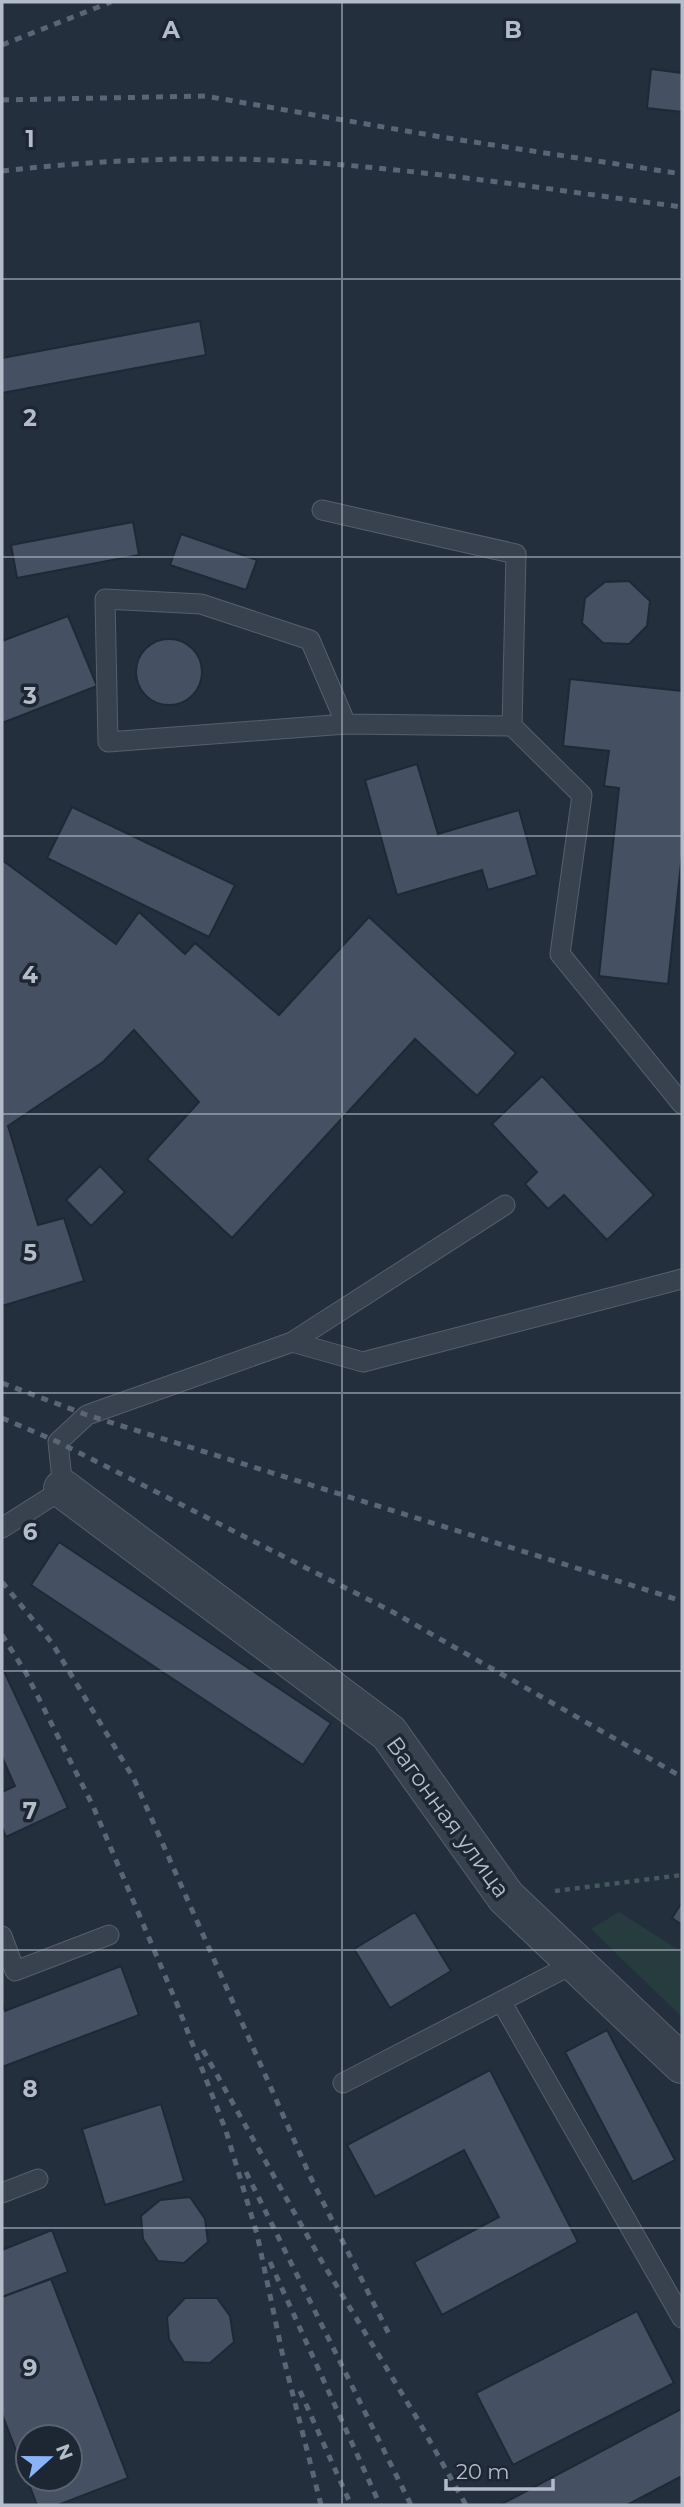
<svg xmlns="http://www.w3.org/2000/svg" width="684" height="2507" font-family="Montserrat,sans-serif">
  <rect width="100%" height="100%" fill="#242f3e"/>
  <path fill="#263c3f" d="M 619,1912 L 682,1952 L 682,2017 L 591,1929 Z"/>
  <path fill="#455162" stroke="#1f2835" stroke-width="2" fill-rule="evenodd" d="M 651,69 L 682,73 L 682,112 L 647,108 Z
    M 200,321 L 206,355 L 2,393 L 2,358 Z
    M 133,522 L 139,555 L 17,578 L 11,545 Z
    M 181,534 L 257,560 L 246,590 L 170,565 Z
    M 629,581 L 650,601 L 647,626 L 629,644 L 603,643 L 582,623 L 585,598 L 605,582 Z
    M 68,616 L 97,686 L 2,723 L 2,641 Z
    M136 672a33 33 0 1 1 66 0a33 33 0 1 1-66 0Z
    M 570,679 L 682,691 L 682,854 L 668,984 L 599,976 L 619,788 L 604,786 L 609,751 L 563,746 Z
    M 417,764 L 438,834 L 519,810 L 537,875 L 488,890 L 482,870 L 397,895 L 365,780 Z
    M 72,807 L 235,885 L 209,937 L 47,858 Z
    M 2,860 L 116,944 L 139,912 L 185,954 L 195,943 L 279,1015 L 369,917 L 516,1053 L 477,1096 L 415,1039 L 232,1238 L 147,1159 L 199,1102 L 134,1030 L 103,1062 L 8,1126 L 38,1225 L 64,1218 L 84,1281 L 2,1306 Z
    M 542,1076 L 654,1195 L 607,1240 L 564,1195 L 548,1209 L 525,1184 L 537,1172 L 492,1124 Z
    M 100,1166 L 125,1192 L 91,1226 L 66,1200 Z
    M 59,1542 L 331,1723 L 303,1765 L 31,1585 Z
    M 2,1667 L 68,1808 L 6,1837 L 2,1827 L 2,1792 L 15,1786 L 2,1757 Z
    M 682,1902 L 682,1925 L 672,1918 Z
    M 415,1912 L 451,1971 L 390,2008 L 354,1949 Z
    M 121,1966 L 139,2015 L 2,2067 L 2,2003 L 5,2011 Z
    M 607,2030 L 675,2160 L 633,2182 L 565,2052 Z
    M 490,2070 L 578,2242 L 442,2315 L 414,2262 L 499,2217 L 464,2150 L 375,2197 L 347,2145 Z
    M 161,2104 L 184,2181 L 105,2205 L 82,2129 Z
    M 190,2197 L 205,2219 L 208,2242 L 184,2263 L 158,2261 L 143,2239 L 141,2216 L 160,2200 Z
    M 52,2230 L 68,2272 L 2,2297 L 2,2250 Z
    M 51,2279 L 128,2478 L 58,2505 L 37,2505 L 2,2414 L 2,2297 ZM 28,2437 L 70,2437 L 70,2479 L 28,2479 Z
    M 185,2298 L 217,2298 L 230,2316 L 234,2342 L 210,2363 L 184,2362 L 169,2339 L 167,2317 Z
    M 637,2311 L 674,2383 L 513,2465 L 476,2393 Z
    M 681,2409 L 682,2476 L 627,2505 L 500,2505 Z"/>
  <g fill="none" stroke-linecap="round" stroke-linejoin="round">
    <defs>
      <path id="service" d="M 322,510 L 516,554 L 512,726 L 582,795 L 560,954 L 682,1104
        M 346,724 L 310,640 L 201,604 L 105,599 L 108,742 L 346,724 L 512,726
        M 292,1342 L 363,1362 L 682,1279
        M 2,1528 L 63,1489 L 58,1442 L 87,1415 L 292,1342 L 505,1205
        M 2,1936 L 15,1971 L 109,1935
        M 501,2001 L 682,2318
        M 343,2083 L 575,1963
        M 2,2193 L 38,2179"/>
      <path id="minor" d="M 63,1489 L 389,1733 L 506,1897 L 682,2064"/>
    </defs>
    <use href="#service" stroke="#565f6c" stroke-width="21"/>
    <use href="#minor" stroke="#565f6c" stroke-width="40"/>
    <path stroke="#44595c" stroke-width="4.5" stroke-dasharray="5 5" stroke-linecap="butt" d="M 555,1891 L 682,1875"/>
    <use href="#service" stroke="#38414e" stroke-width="19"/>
    <use href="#minor" stroke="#38414e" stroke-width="38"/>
    <path stroke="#5a6575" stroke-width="5" stroke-dasharray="7 7" stroke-linecap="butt" d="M 2,45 L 111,2
      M 2,100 L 205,96 L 441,137 L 682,174
      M 2,171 C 107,159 214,155 319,163 C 440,172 562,191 682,207
      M 2,1383 L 87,1415 L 682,1601
      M 2,1418 L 58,1442 L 391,1611 L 682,1777
      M 2,1582 L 52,1643 L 134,1779 L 310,2176 L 389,2334
      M 2,1635 L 26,1673 L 93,1806 L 177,2004 L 226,2131 L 257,2234 L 282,2352 L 321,2505
      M 203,2050 L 321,2260 L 418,2420 L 466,2505
      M 246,2172 L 411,2505
      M 270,2262 L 380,2505
      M 300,2391 L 351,2505"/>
  </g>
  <path fill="none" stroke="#b4bcc9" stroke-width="2" stroke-opacity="0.55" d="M 342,2 L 342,2505M 2,279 L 682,279M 2,557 L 682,557M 2,836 L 682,836M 2,1114 L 682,1114M 2,1393 L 682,1393M 2,1671 L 682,1671M 2,1950 L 682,1950M 2,2228 L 682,2228"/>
  <g text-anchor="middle" stroke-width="7" stroke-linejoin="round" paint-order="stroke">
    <g font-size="23" fill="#b4bcc9" stroke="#1d2633">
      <text transform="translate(448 1817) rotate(54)" y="8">Вагонная улица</text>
    </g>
  </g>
  <g font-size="23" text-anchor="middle" font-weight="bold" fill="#b4bcc9" stroke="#1d2633" stroke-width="7" stroke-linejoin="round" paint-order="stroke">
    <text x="171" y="38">A</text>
    <text x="513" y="38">B</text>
    <text x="30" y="147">1</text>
    <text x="30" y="426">2</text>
    <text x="30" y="704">3</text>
    <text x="30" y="983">4</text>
    <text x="30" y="1261">5</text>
    <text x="30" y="1540">6</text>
    <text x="30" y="1819">7</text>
    <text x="30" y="2097">8</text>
    <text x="30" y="2376">9</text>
  </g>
  <rect width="684" height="2507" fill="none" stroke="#b4bcc9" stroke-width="7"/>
  <g transform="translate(49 2458) rotate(69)"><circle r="33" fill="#1d2633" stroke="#59626f" stroke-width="2"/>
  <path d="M0-5L12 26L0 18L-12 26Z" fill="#8ab4f8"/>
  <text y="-10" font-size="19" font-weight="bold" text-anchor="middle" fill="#b4bcc9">N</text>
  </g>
  <path d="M446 2479v10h107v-10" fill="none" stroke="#b4bcc9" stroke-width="3.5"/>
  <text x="456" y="2479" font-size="21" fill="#b4bcc9" stroke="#1d2633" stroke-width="5" paint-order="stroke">20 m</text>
</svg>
